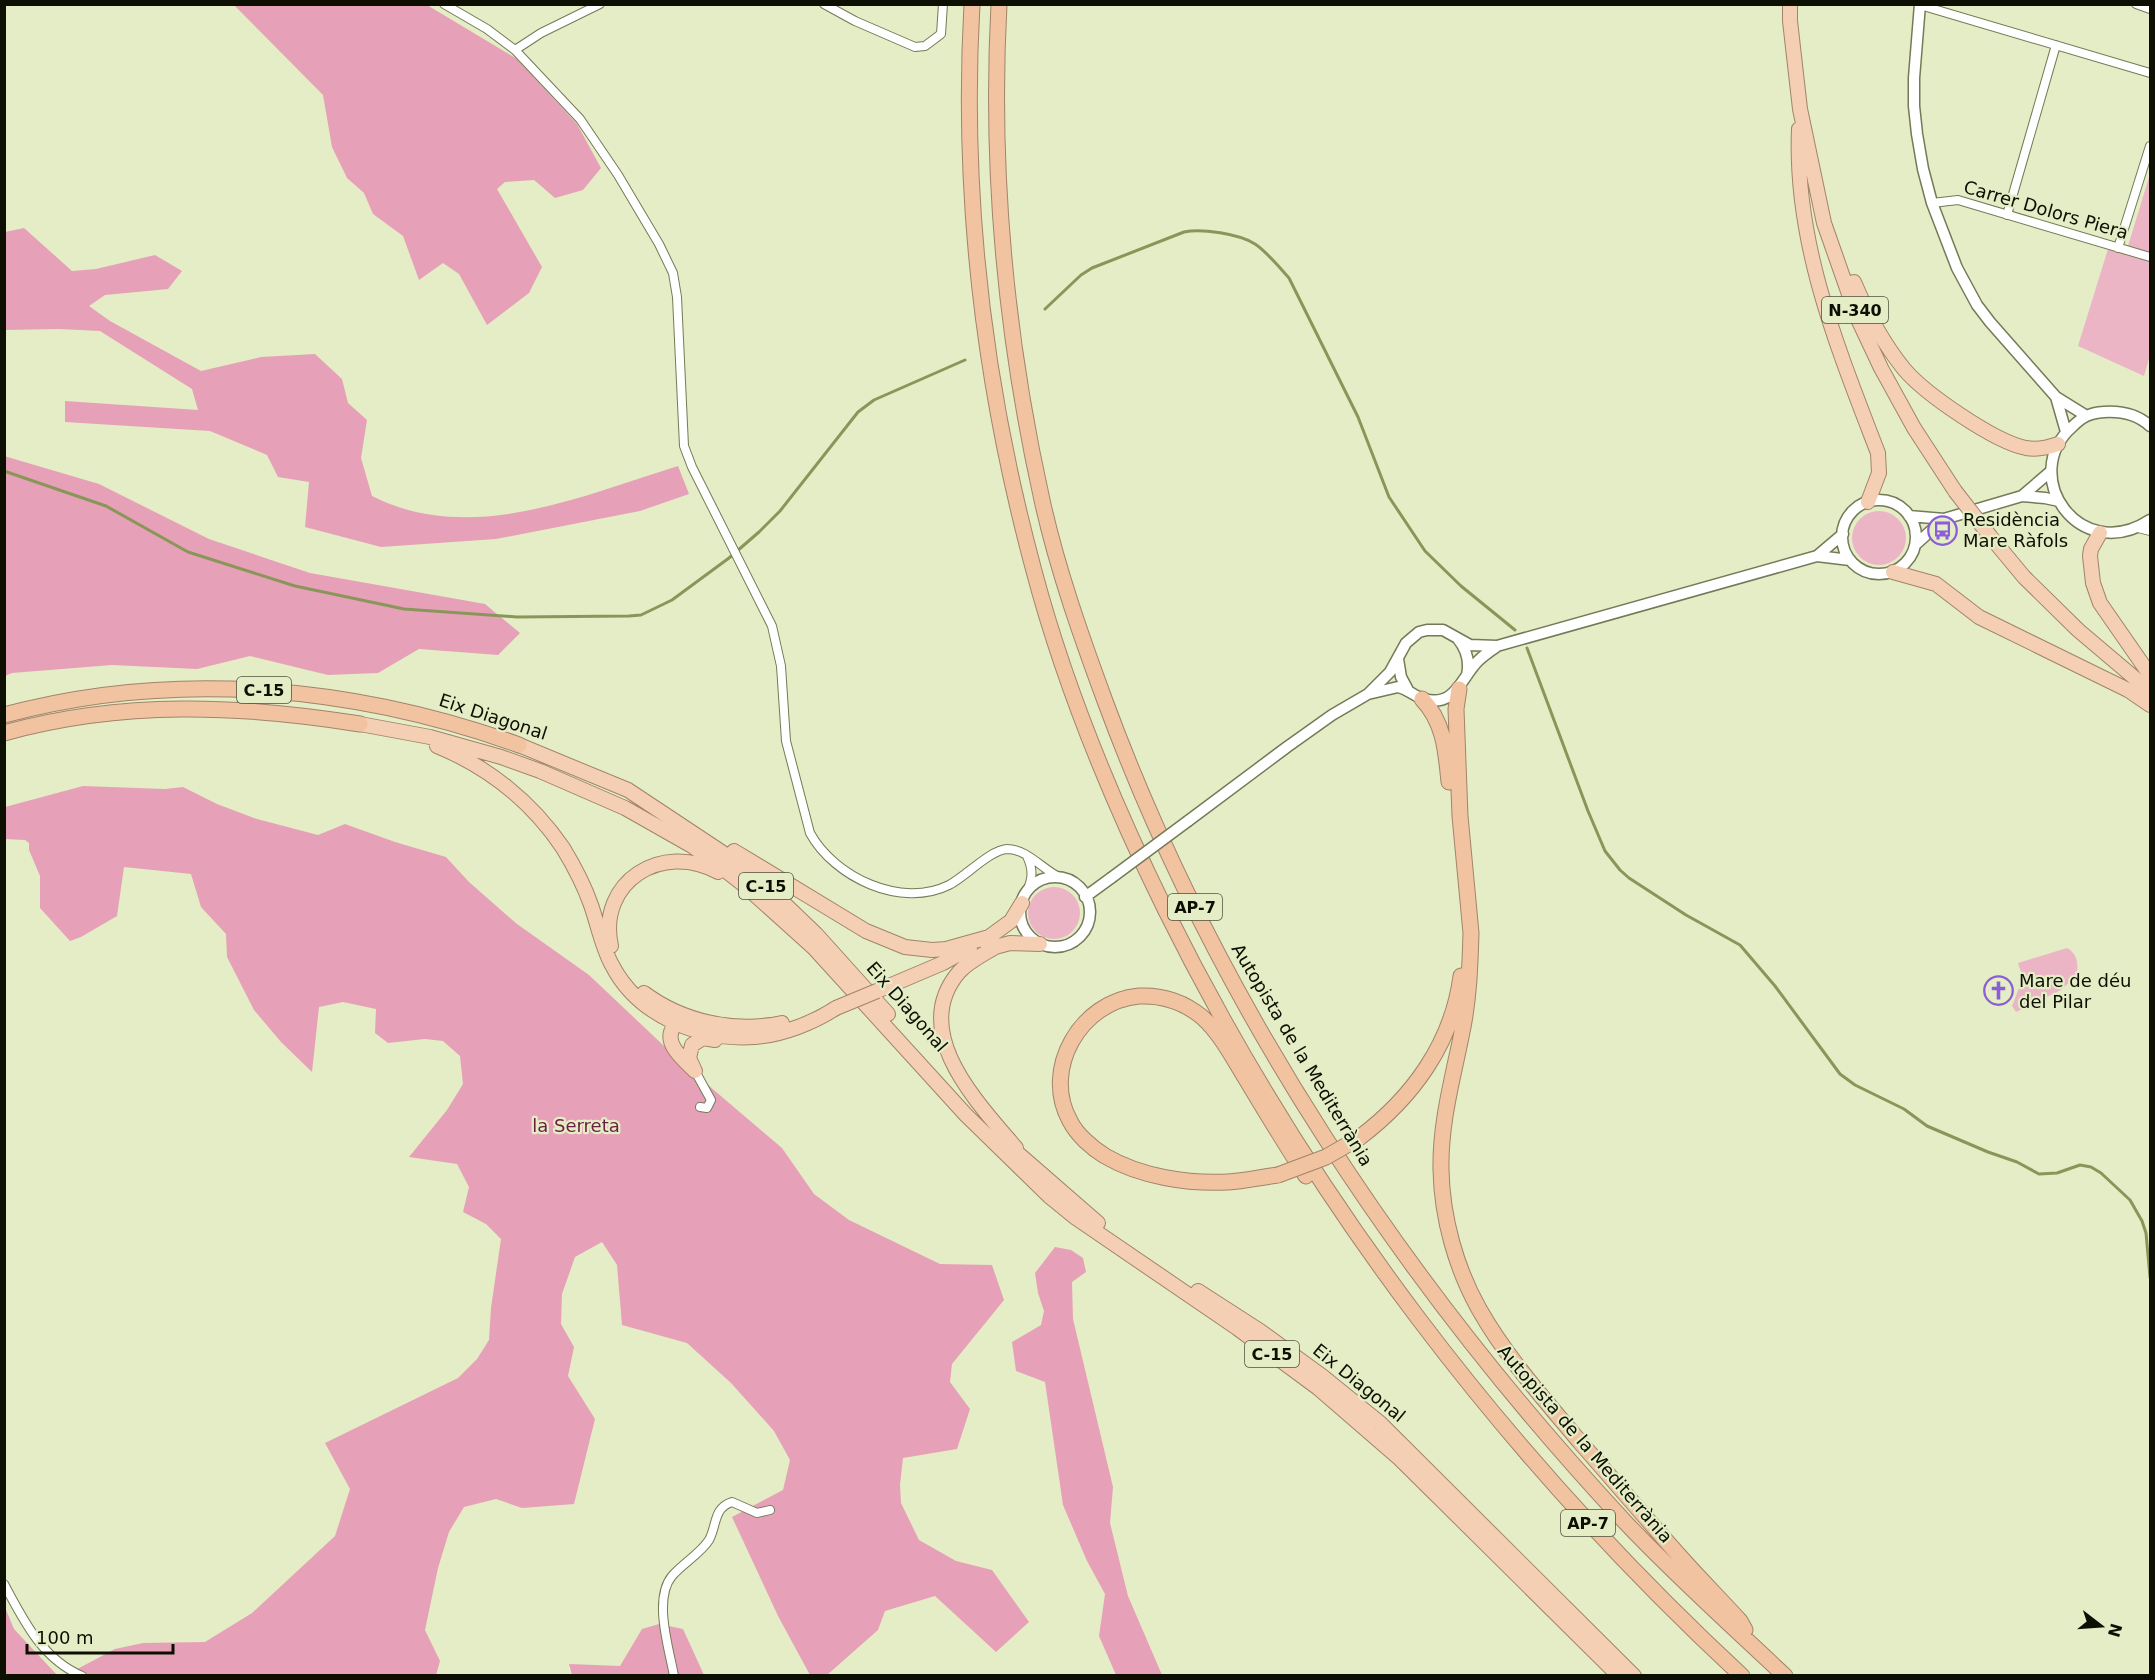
<svg xmlns="http://www.w3.org/2000/svg" width="2155" height="1680" font-family="'DejaVu Sans',sans-serif">
  <rect width="100%" height="100%" fill="#e4edc6"/>
  <path fill="#ebb5c6" d="M 2150,174 L 2150,253 L 2128,246 Z
    M 2108,249 L 2150,261 L 2150,355 L 2144,376 L 2078,346 Z
    M1852 538a27 27 0 1 1 54 0a27 27 0 1 1-54 0Z
    M1028 913a26 26 0 1 1 52 0a26 26 0 1 1-52 0Z
    M 2067,948 C 2078,954 2078,964 2077,975 L 2061,990 L 2016,1012 L 2012,1006 L 2023,978 L 2018,963 Z"/>
  <path fill="#e6a1b8" d="M 234,5 L 427,5 L 517,59 L 577,124 L 601,168 L 583,190 L 555,198 L 534,180 L 505,182 L 497,189 L 542,267 L 529,293 L 487,325 L 459,274 L 443,263 L 419,280 L 403,236 L 373,214 L 364,193 L 347,178 L 332,147 L 323,95 Z
    M 24,228 L 72,271 L 96,269 L 155,255 L 182,271 L 168,289 L 105,295 L 89,306 L 110,321 L 201,371 L 261,357 L 315,354 L 342,379 L 348,403 L 367,420 L 361,458 L 372,496 C 470,546 581,496 678,466 L 689,494 L 640,511 L 496,539 L 381,547 L 305,527 L 309,482 L 278,477 L 267,455 L 210,431 L 65,422 L 65,401 L 198,410 L 192,389 L 100,331 L 59,329 L 5,330 L 5,232 Z
    M 4,456 L 99,484 L 209,539 L 310,573 L 485,604 L 520,633 L 498,655 L 419,649 L 378,673 L 328,675 L 250,656 L 197,669 L 112,665 L 12,673 L 5,676 Z
    M 83,786 L 165,789 L 183,787 L 217,804 L 257,819 L 318,835 L 345,824 L 395,842 L 446,857 L 469,882 L 517,924 L 589,975 L 681,1062 L 782,1148 L 814,1194 L 849,1220 L 940,1264 L 992,1265 L 1004,1300 L 952,1364 L 950,1382 L 970,1409 L 957,1449 L 903,1458 L 900,1485 L 901,1503 L 919,1540 L 956,1561 L 992,1570 L 1029,1622 L 996,1652 L 935,1596 L 885,1611 L 878,1630 L 827,1675 L 810,1675 L 778,1616 L 732,1517 L 783,1490 L 790,1460 L 774,1431 L 731,1383 L 687,1343 L 622,1325 L 617,1265 L 602,1242 L 575,1257 L 562,1294 L 561,1324 L 574,1347 L 568,1376 L 595,1419 L 574,1504 L 522,1508 L 496,1499 L 464,1507 L 449,1532 L 438,1568 L 425,1630 L 440,1661 L 436,1675 L 66,1675 L 115,1649 L 143,1643 L 205,1642 L 252,1613 L 335,1536 L 350,1489 L 325,1443 L 458,1378 L 477,1359 L 489,1340 L 491,1308 L 501,1239 L 486,1224 L 463,1212 L 469,1187 L 457,1164 L 409,1157 L 447,1110 L 463,1084 L 460,1056 L 443,1041 L 425,1039 L 388,1043 L 375,1033 L 376,1009 L 343,1002 L 319,1007 L 312,1072 L 281,1042 L 254,1010 L 227,957 L 226,934 L 201,907 L 191,874 L 124,867 L 117,916 L 81,937 L 70,941 L 40,908 L 40,876 L 29,850 L 29,843 L 25,840 L 5,839 L 5,807 Z
    M 1055,1247 L 1071,1250 L 1083,1258 L 1086,1272 L 1072,1282 L 1073,1319 L 1113,1487 L 1110,1523 L 1128,1596 L 1162,1675 L 1116,1675 L 1099,1636 L 1105,1594 L 1087,1561 L 1063,1505 L 1045,1382 L 1016,1371 L 1012,1342 L 1041,1325 L 1044,1311 L 1038,1293 L 1035,1273 Z
    M 4,1605 L 14,1629 L 57,1675 L 5,1675 Z
    M 659,1624 L 683,1629 L 704,1675 L 572,1675 L 569,1664 L 620,1666 L 642,1629 Z"/>
  <g fill="none" stroke-linecap="round" stroke-linejoin="round">
    <path stroke="#8a9659" stroke-width="3" d="M 1045,309 L 1081,275 L 1092,268 L 1184,232 C 1201,228 1240,234 1255,244 C 1266,251 1280,268 1289,278 L 1358,417 L 1389,497 L 1425,551 L 1461,586 L 1515,630
      M 4,471 L 106,506 L 188,552 L 295,586 L 404,609 L 517,617 L 629,616 L 641,615 L 672,600 L 729,558 L 759,532 L 780,511 L 858,412 L 874,400 L 965,360
      M 1527,648 L 1588,811 L 1605,851 L 1620,870 L 1629,878 L 1686,915 L 1740,945 L 1775,986 L 1840,1074 L 1855,1085 L 1904,1109 L 1927,1126 L 1988,1152 L 2017,1162 L 2039,1174 L 2057,1173 L 2080,1165 L 2091,1167 L 2101,1173 L 2130,1200 L 2142,1221 L 2146,1233 L 2150,1277"/>
    <defs>
      <path id="minor" d="M 444,4 L 487,29 L 515,50 L 541,33 L 600,4
        M 824,4 L 855,21 L 915,47 L 925,46 L 941,34 L 943,4
        M 2136,4 L 2150,9
        M 1920,5 L 2150,73
        M 515,50 L 580,119 L 618,175 L 659,244 L 673,273 L 677,297 L 684,446 L 692,467 L 772,626 L 781,666 L 786,741 L 810,833 C 834,877 901,909 949,885 C 965,877 990,850 1007,849 C 1027,849 1042,869 1059,877
        M 1932,203 L 1958,200 L 2150,257
        M 2007,215 L 2056,45
        M 2118,248 L 2150,146
        M 2138,528 L 2150,531
        M 1027,856 C 1033,869 1033,878 1027,891
        M 695,1071 L 711,1100 L 707,1108 L 700,1107
        M 4,1584 C 24,1621 42,1659 82,1676
        M 674,1676 C 669,1648 653,1599 672,1576 C 683,1563 700,1554 709,1540 C 717,1526 713,1508 732,1502 L 757,1513 L 770,1510"/>
      <path id="tertiary" d="M 1920,4 L 1914,78 L 1914,106 L 1917,134 L 1923,169 L 1932,203 L 1957,268 L 1977,305 L 1990,322 L 2056,397 L 2085,415
        M 2056,397 L 2066,432
        M 2150,426 C 2137,414 2121,411 2104,412 C 2089,413 2082,417 2072,427 C 2018,475 2079,566 2150,520
        M 2022,496 L 2050,472
        M1842 537a37 37 0 1 1 74 0a37 37 0 1 1-74 0Z
        M 1909,516 L 1944,519 L 2022,496 L 2045,498 L 2059,501
        M 1915,545 L 1944,519
        M 1817,556 L 1843,534
        M 1458,639 C 1467,650 1470,661 1467,675
        M 1398,659 L 1401,677 L 1408,690
        M 1368,694 L 1398,687 C 1408,689 1415,697 1424,699 C 1455,708 1461,678 1478,661 C 1483,656 1490,651 1496,647
        M 1188,821 L 1287,747 L 1332,715 L 1368,694 L 1390,672 L 1406,643 L 1419,632 L 1427,630 L 1443,630 L 1470,645 L 1497,646 L 1817,556 L 1850,560
        M1020 912a35 35 0 1 1 70 0a35 35 0 1 1-70 0Z
        M 1085,897 L 1111,878"/>
      <path id="trunk" d="M 1790,4 L 1790,21 L 1800,109 L 1824,223 L 1857,317 L 1881,368 L 1914,428 L 1955,491
        M 1799,129 C 1794,243 1838,349 1878,453 L 1879,473 L 1868,502
        M 1854,282 C 1867,313 1883,343 1904,369 C 1925,394 1995,442 2026,448 C 2038,450 2047,448 2058,444
        M 2100,533 L 2091,549 L 2090,556 L 2093,583 L 2100,603 L 2150,675
        M 1990,536 L 2024,577 L 2078,630 L 2150,691
        M 1893,572 L 1936,584 L 1979,617 L 2128,690 L 2150,705
        M 360,724 L 430,737 L 501,757 L 540,771 L 625,808 L 692,846 L 712,860 L 744,885 L 814,948 L 966,1115 L 1049,1196 L 1076,1218 L 1237,1328 L 1318,1388 L 1400,1459 L 1619,1676
        M 519,745 L 628,790 L 729,857 L 767,887 L 816,934 L 888,1014
        M 437,746 C 488,767 532,802 563,848 C 574,866 584,885 591,905 C 598,925 602,947 612,965 C 638,1016 700,1041 755,1037 C 782,1035 813,1023 836,1008
        M 734,851 L 866,931 L 905,947 L 932,950 L 946,949 L 989,937 L 1011,921 L 1022,903
        M 611,946 C 597,882 662,841 718,872
        M 997,946 C 984,954 969,961 959,972 C 908,1032 978,1103 1016,1148
        M 988,949 L 1010,943 L 1040,944
        M 877,991 L 943,963 L 970,948
        M 644,993 C 683,1022 734,1033 782,1023
        M 685,1022 L 674,1026 C 662,1043 683,1059 695,1071
        M 694,1069 L 689,1058 L 692,1045 L 703,1038 L 715,1040
        M 1006,1143 L 1098,1223
        M 1198,1291 L 1260,1331 L 1322,1376 L 1380,1423 L 1634,1676"/>
      <path id="motorway" d="M 972,4 C 961,197 984,386 1034,571 C 1065,688 1112,801 1165,909 C 1308,1198 1506,1457 1742,1676
        M 999,4 C 990,171 1006,338 1042,500 C 1057,568 1081,636 1105,701 C 1217,1005 1406,1287 1626,1523 C 1676,1576 1731,1625 1785,1676
        M 1459,689 L 1456,709 L 1460,816 L 1471,933 C 1470,966 1469,999 1462,1032 C 1453,1078 1440,1122 1441,1170 C 1442,1218 1456,1268 1479,1309 C 1506,1357 1545,1400 1580,1442 C 1615,1482 1649,1522 1685,1562 C 1703,1582 1722,1601 1740,1621 L 1745,1630
        M 1422,699 C 1444,722 1446,751 1449,782
        M 4,715 C 175,669 355,686 519,745
        M 4,733 C 122,700 241,705 360,724
        M 1359,1138 C 1412,1098 1452,1044 1461,976
        M 1278,1175 C 1261,1177 1245,1181 1228,1182 C 1188,1184 1141,1177 1105,1156 C 1092,1148 1077,1135 1070,1121 C 1041,1069 1081,1001 1139,996 C 1162,995 1184,1002 1202,1017 C 1221,1034 1233,1058 1246,1079 C 1266,1112 1285,1144 1306,1176"/>
    </defs>
    <use href="#minor" stroke="#737a57" stroke-width="10"/>
    <use href="#tertiary" stroke="#737a57" stroke-width="13"/>
    <use href="#trunk" stroke="#a1846a" stroke-width="16"/>
    <use href="#motorway" stroke="#a1846a" stroke-width="17"/>
    <use href="#minor" stroke="#fff" stroke-width="8"/>
    <use href="#tertiary" stroke="#fff" stroke-width="10"/>
    <use href="#trunk" stroke="#f4cfb4" stroke-width="14"/>
    <use href="#motorway" stroke="#f1c3a1" stroke-width="15"/>
    <defs>
      <path id="tertiary-bridge" d="M 1111,878 L 1188,821"/>
      <path id="trunk-bridge" d="M 1955,491 L 1990,536
        M 836,1008 L 877,991"/>
      <path id="motorway-bridge" d="M 1278,1175 L 1326,1157 L 1359,1138"/>
    </defs>
    <use href="#tertiary-bridge" stroke="#737a57" stroke-width="13" stroke-linecap="butt"/>
    <use href="#trunk-bridge" stroke="#a1846a" stroke-width="16" stroke-linecap="butt"/>
    <use href="#motorway-bridge" stroke="#a1846a" stroke-width="17" stroke-linecap="butt"/>
    <use href="#tertiary-bridge" stroke="#fff" stroke-width="10"/>
    <use href="#trunk-bridge" stroke="#f4cfb4" stroke-width="14"/>
    <use href="#motorway-bridge" stroke="#f1c3a1" stroke-width="15"/>
  </g>
  <defs>
    <symbol id="bus-ring" viewBox="-11 -11 22 22"><circle r="9.5" fill="#e4edc6" stroke="#8b5dd7" stroke-width="1.5"/><path d="M-5-6H5V4H4V6H2V4H-2V6H-4V4H-5ZM-3.5-4V0h7V-4ZM-3.5 1.2v1.5H-2V1.2ZM2 1.2v1.5H3.5V1.2Z" fill="#8b5dd7"/></symbol>
    <symbol id="church-ring" viewBox="-11 -11 22 22"><circle r="9.5" fill="#e4edc6" stroke="#8b5dd7" stroke-width="1.5"/><path d="M-1.2-6h2.4v3.5h3.3v2.4h-3.3V6h-2.4V-.1h-3.3v-2.4h3.3Z" fill="#8b5dd7"/></symbol>
  </defs>
  <g fill-rule="evenodd">
    <use href="#bus-ring" x="1926" y="514" width="33" height="33"/>
    <use href="#church-ring" x="1982" y="974" width="33" height="33"/>
  </g>
  <g text-anchor="middle" stroke-width="4.5" stroke-linejoin="round" paint-order="stroke">
    <g fill="#e4edc6" stroke="#4e523e" stroke-width="1.5">
      <rect x="1822" y="297" width="66" height="26" rx="4.5"/>
      <rect x="237" y="677" width="54" height="26" rx="4.5"/>
      <rect x="739" y="873" width="54" height="26" rx="4.5"/>
      <rect x="1168" y="894" width="54" height="26" rx="4.5"/>
      <rect x="1245" y="1341" width="54" height="26" rx="4.5"/>
      <rect x="1561" y="1510" width="54" height="26" rx="4.5"/>
    </g>
    <g font-size="16" font-weight="bold" fill="#0d0f03">
      <text x="1855" y="316">N-340</text>
      <text x="264" y="696">C-15</text>
      <text x="766" y="892">C-15</text>
      <text x="1195" y="913">AP-7</text>
      <text x="1272" y="1360">C-15</text>
      <text x="1588" y="1529">AP-7</text>
    </g>
    <g font-size="18" fill="#0d0f03" stroke="#e4edc6">
      <text transform="translate(2046 210) rotate(16)" y="6">Carrer Dolors Piera</text>
      <text transform="translate(493 717) rotate(18)" y="6">Eix Diagonal</text>
      <text transform="translate(907 1007) rotate(49)" y="6">Eix Diagonal</text>
      <text transform="translate(1302 1055) rotate(59)" y="6">Autopista de la Mediterrània</text>
      <text transform="translate(1359 1383) rotate(39)" y="6">Eix Diagonal</text>
      <text transform="translate(1585 1444) rotate(49)" y="6">Autopista de la Mediterrània</text>
    </g>
    <g font-size="18" fill="#0d0f03" stroke="#e4edc6" text-anchor="start">
      <text x="1963" y="526">Residència<tspan x="1963" dy="21">Mare Ràfols</tspan></text>
      <text x="2019" y="987">Mare de déu<tspan x="2019" dy="21">del Pilar</tspan></text>
    </g>
    <g font-size="18" fill="#6d1e40" stroke="#e4edc6">
      <text x="576" y="1132">la Serreta</text>
    </g>
  </g>
  <rect width="2155" height="1680" fill="none" stroke="#0d0f03" stroke-width="12"/>
  <g transform="translate(2101 1626) rotate(107)" stroke="#e4edc6" stroke-width="4.5" paint-order="stroke">
  <path d="M0-4.5L10 22L0 15L-10 22Z" fill="#0d0f03"/>
  <text y="-9" font-size="16" font-weight="bold" text-anchor="middle" fill="#0d0f03">N</text>
  </g>
  <path d="M27 1644v9h146v-9" fill="none" stroke="#0d0f03" stroke-width="3"/>
  <text x="36" y="1644" font-size="18" fill="#0d0f03" stroke="#e4edc6" stroke-width="4.5" paint-order="stroke">100 m</text>
</svg>
